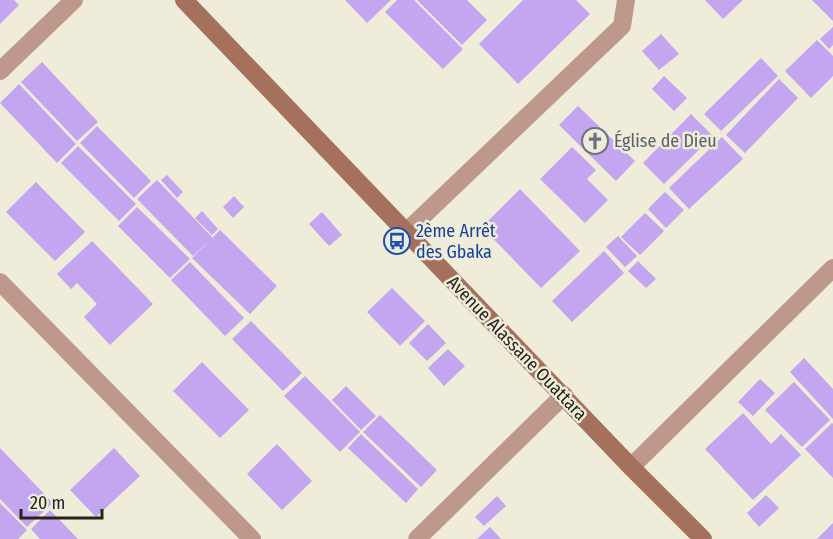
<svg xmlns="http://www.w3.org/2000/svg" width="833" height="539" font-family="'Fira Sans Condensed',sans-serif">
  <rect width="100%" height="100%" fill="#efecda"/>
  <path fill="#c3a5f0" d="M 0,0 L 14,0 L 19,5 L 0,24 Z
    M 345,0 L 391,0 L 367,23 Z
    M 397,0 L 414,0 L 463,49 L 443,69 L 385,12 Z
    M 417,0 L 467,0 L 487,20 L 462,45 Z
    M 523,0 L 576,0 L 590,14 L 518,84 L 479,44 Z
    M 705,0 L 743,0 L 723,19 Z
    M 812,0 L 833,0 L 833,21 Z
    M 833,27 L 833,45 L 829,49 L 820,39 Z
    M 661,34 L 679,54 L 659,70 L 642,51 Z
    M 817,40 L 833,56 L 833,76 L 811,98 L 785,71 Z
    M 761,58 L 778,76 L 721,131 L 704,114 Z
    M 42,62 L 98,122 L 77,141 L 21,82 Z
    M 664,76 L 687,98 L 674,111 L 652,89 Z
    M 779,79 L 798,98 L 745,153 L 726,135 Z
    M 19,84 L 76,144 L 57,163 L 0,103 Z
    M 578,106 L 635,161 L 616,181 L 559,125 Z
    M 691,114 L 713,136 L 664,184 L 643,163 Z
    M 97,126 L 151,181 L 134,198 L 80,143 Z
    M 722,137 L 743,159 L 689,209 L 669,188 Z
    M 78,146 L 136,204 L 119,221 L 61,163 Z
    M 572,147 L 596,170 L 587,179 L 608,200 L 585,223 L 540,179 Z
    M 167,175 L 183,192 L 177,198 L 161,180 Z
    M 157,180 L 215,240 L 213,237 L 220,230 L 277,286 L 250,314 L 192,258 L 210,240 L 193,256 L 137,199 Z
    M 36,182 L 85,232 L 55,261 L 6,212 Z
    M 520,189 L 580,251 L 541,288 L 482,227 Z
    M 665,192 L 684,210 L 666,228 L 648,209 Z
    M 234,196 L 244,207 L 233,218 L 223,207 Z
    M 137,207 L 190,259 L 170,278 L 118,226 Z
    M 202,211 L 218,229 L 212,235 L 195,218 Z
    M 322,212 L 342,235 L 329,246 L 309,224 Z
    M 645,213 L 664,231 L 640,255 L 621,237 Z
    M 618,236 L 637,256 L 625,267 L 606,247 Z
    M 92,241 L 153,304 L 110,345 L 84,317 L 97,304 L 77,283 L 71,289 L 57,274 Z
    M 604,251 L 624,273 L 572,322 L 552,301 Z
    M 638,261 L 656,279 L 646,288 L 628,271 Z
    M 190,262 L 244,318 L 225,336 L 171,280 Z
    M 392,288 L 425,321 L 400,346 L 367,312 Z
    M 251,321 L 302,373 L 283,391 L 232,339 Z
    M 428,324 L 446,343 L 427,361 L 409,343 Z
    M 448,349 L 465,366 L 444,386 L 428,368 Z
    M 804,358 L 833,389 L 833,419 L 790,372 Z
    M 202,362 L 249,410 L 220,438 L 173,391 Z
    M 305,376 L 360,432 L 340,452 L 284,396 Z
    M 760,379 L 775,393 L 753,416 L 738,402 Z
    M 794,382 L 830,420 L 802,447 L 765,410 Z
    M 346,386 L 376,416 L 361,430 L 332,400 Z
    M 743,413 L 771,444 L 781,434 L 801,455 L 753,500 L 705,449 Z
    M 380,415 L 437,470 L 421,487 L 363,432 Z
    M 832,423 L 833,424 L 833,478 L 805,449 Z
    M 361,434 L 418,489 L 406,503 L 348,448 Z
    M 277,444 L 312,481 L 282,510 L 247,474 Z
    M 0,448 L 53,503 L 27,527 L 0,499 Z
    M 114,448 L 140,476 L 96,517 L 70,490 Z
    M 766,495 L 779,508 L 759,527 L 747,513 Z
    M 497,496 L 506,506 L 484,526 L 475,517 Z
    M 0,503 L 27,530 L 18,539 L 0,539 Z
    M 50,510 L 78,539 L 40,539 L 31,529 Z
    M 833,523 L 833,539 L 817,539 Z
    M 490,527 L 501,539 L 477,539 Z"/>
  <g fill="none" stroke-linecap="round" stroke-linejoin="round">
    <path stroke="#be998b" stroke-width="18" d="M 0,71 L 74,0
      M 405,233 L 622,26 L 626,0
      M 0,282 L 252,539
      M 631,467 L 833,268
      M 417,539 L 564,395"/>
    <path stroke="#a5715c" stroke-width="18" d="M 184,0 L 631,467 L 703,539"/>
  </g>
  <defs>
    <symbol id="church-ring" viewBox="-11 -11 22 22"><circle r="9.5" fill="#efecda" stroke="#6b7280" stroke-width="1.5"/><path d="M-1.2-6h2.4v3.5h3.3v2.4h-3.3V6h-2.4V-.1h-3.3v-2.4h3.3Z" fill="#6b7280"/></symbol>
    <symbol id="bus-ring" viewBox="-11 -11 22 22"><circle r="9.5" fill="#efecda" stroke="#1a4fb4" stroke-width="1.5"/><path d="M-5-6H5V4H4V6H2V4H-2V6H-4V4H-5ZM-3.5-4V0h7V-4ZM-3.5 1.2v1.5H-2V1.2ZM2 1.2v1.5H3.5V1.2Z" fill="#1a4fb4"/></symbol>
  </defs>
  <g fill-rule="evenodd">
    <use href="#church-ring" x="580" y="126" width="30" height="30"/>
    <use href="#bus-ring" x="382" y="226" width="30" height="30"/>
  </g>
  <g text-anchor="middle" stroke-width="5" stroke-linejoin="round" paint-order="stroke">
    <g font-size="18" fill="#5b616d" stroke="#efecda" text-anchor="start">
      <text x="614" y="147">Église de Dieu</text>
    </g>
    <g font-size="18" fill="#164399" stroke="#efecda" text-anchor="start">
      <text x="416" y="237">2ème Arrêt<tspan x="416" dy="21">des Gbaka</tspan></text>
    </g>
    <g font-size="18" fill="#25241d" stroke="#efecda">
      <text transform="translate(517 348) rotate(46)" y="6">Avenue Alassane Ouattara</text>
    </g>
  </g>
  <path d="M21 509v9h81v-9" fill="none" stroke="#25241d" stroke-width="3"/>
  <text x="30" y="509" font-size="18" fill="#25241d" stroke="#efecda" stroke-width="4.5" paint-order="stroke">20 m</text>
</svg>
